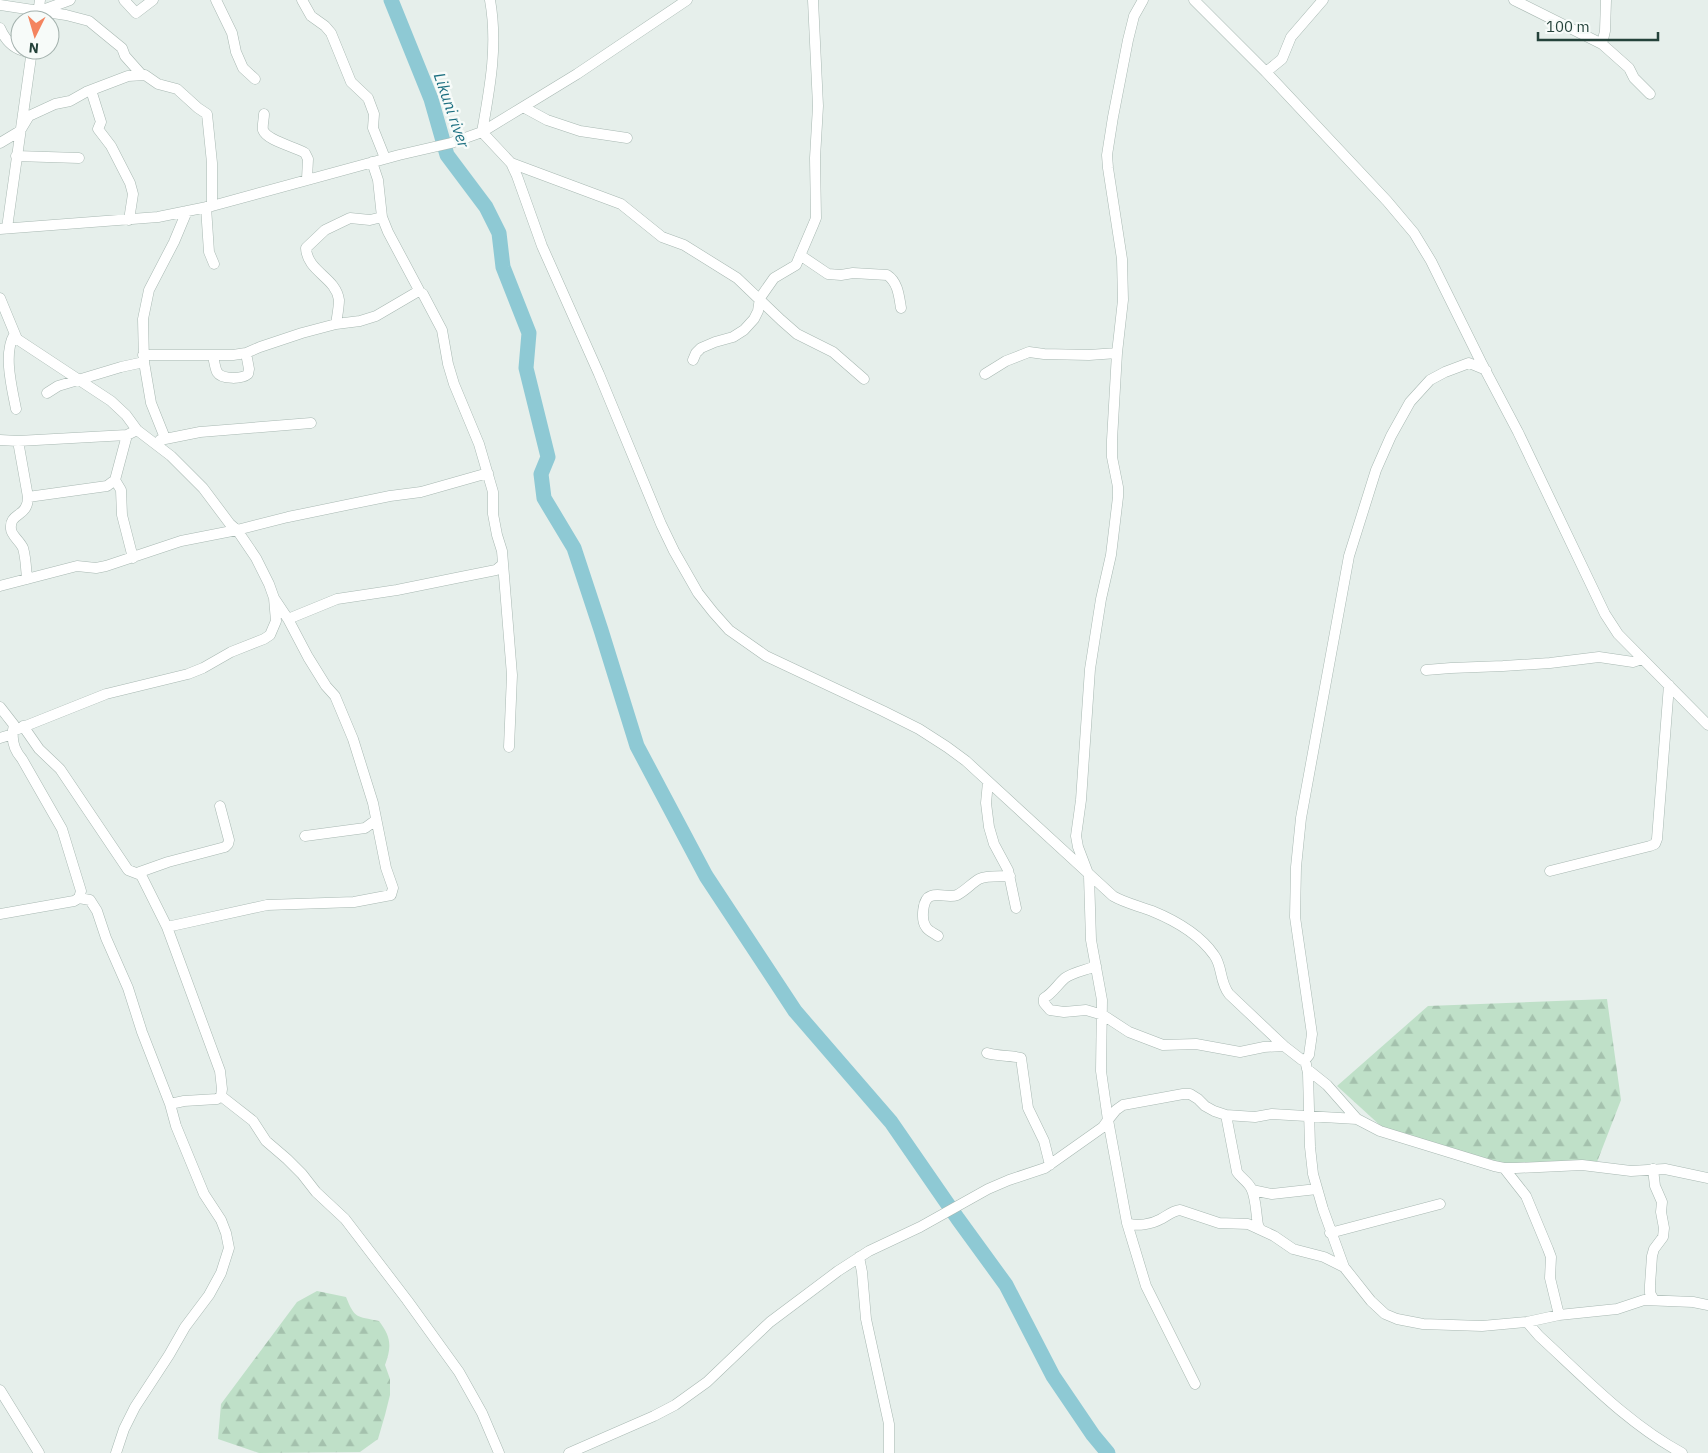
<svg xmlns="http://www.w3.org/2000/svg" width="1708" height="1453" font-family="'IBM Plex Sans',sans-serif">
  <defs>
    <pattern id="forest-firs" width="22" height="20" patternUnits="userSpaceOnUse" patternTransform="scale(1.25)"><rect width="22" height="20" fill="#bfe0c8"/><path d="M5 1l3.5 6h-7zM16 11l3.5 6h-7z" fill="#a4c1ad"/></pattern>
  </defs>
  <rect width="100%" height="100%" fill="#e6efeb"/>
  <path fill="url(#forest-firs)" d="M 1607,999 L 1621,1100 L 1597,1162 L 1502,1163 L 1383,1128 L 1337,1086 L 1428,1006 Z
    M 317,1291 L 346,1297 C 355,1319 356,1316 379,1321 C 391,1337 392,1346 385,1365 L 390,1379 L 390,1395 L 385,1415 L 378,1439 L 360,1452 L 259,1453 L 218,1439 L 221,1404 L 297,1302 Z"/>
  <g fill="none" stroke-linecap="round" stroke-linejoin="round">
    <path stroke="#8ec9d4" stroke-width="15" d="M 391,0 L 431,99 L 447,155 L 486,207 L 499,233 L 503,267 L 529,333 L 526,368 L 548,457 L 541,474 L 544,498 L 574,548 L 601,630 L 637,746 L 706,876 L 795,1011 L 891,1122 L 958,1219 L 1006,1285 L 1053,1376 L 1093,1435 L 1108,1453"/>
    <defs>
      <path id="minor" d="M 124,0 L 136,13 L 153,0
        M 216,0 L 232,33 L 236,52 L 243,68 L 255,79
        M 302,0 L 311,16 L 325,26 L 331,33 L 351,82 L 368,98 L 374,114 L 373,128 L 385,158
        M 490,0 C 498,45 490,87 482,132 L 511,163 L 517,176 L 542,246 L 599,374 L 661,524 L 674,551 L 698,593 L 713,612 L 729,630 L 766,656 L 883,711 L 919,729 L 947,747 L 966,761 L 1113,896 C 1125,903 1139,906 1152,911 C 1174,920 1200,935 1214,955 C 1223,967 1219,981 1229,994 L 1284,1046 L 1302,1060 L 1305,1060 L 1309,1055 L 1312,1034 L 1295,917 L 1296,867 L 1301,818 L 1349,556 L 1376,470 L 1391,436 L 1410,402 L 1430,380 L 1445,372 L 1469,363 L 1486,370
        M 1194,0 L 1266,72 L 1387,201 L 1414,233 L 1431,261 L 1481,362 L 1518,432 L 1605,614 L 1618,634 L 1708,725
        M 1514,0 L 1602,44
        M 1606,0 L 1605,31 L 1602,44 L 1629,68 L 1634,78 L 1650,94
        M 0,5 L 66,15 L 89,21 L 122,48 L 125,56 L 141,74
        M 40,11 L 70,0
        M 37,20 L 40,0
        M 0,28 C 6,42 16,51 31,52
        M 1266,72 L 1282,59 L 1291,37 L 1323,0
        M 91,90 L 101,122 L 98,129 L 111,146 L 130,183 L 133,194 L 129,220
        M 523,107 L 547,120 L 580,131 L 627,138
        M 264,114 C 264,119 262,126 263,130 C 267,141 296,147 305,153 L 308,159 L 307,179
        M 0,143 L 20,131 L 29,116 L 55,104 L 70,101 L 86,92 L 128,76 L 145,75 L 158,84 L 177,89 L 198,108 L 207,114 L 212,163 L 212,206
        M 16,156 L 79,158
        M 372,162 L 378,180 L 382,217 L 388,232 L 420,292
        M 511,163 L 621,204 L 662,237 L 684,245 L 737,278 L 781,320 L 797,334 L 833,352 L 864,379
        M 206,207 L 209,252 L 214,264
        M 7,228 L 32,50
        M 0,229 L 158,217 L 212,206 L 399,155 L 451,143 L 482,132 L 523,107 L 577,74 L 687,0
        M 800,255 L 828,274 L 841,275 L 853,273 L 887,275 C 898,282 899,296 901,308
        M 0,298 L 17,339 L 111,401 L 126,415 L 137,430 L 171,456 L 203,488 L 230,524 L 237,530 L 256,558 L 269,584 L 274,598 L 276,621 L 270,635 L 264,639 L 231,652 L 203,668 L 188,674 L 106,694 L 13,731
        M 336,324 C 337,317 339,307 339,300 C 336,277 307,272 306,248 L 325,230 L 350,218 L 370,220 L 382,217
        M 14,335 C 3,354 12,388 16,409
        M 143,355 L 233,355 L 246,353 L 260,347 L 302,333 L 336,324 L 360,321 L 376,316 L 417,292 L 420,292 L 423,294 L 442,330 L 448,364 L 454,384 L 479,444 L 493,492 L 493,514 L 497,535 L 502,551 L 512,675 L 509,747
        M 213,356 C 214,360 215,368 217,372 C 222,380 242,379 248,374 L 249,369 L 246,353
        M 693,360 L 696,353 L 701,348 L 715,342 L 733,337 L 744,330 L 754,319 L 758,311 L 760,298 L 774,278 L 796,265 L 814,223 L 816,218 L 815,158 L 818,106 L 813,0
        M 985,374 L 1006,361 L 1029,352 L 1044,354 L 1089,355 L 1117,353
        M 47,393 L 58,386 L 121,367 L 144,362
        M 165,438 L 151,403 L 144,362 L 143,319 L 149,290 L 174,242 L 187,211
        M 0,440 L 18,441 L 127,435 L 137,430
        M 160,440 L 200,432 L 311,423
        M 18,441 L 28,497 C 28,518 9,512 11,529 C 11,535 20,541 23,548 C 26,558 26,569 27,579
        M 115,480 L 121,490 L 122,515 L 133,558
        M 28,497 L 107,486 L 115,480 L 127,435
        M 0,586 L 77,566 L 96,568 L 106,566 L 181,541 L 237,530 L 288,517 L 390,496 L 421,492 L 488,473
        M 288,619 L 337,599 L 397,590 L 461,577 L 496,570 L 503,564
        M 1426,670 L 1451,668 L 1503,666 L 1550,663 L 1599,657 L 1633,662 L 1642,659
        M 0,707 L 14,725 C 11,737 13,749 22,759 L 62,829 L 81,891 L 79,898 L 74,901 L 0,914
        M 23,726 L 39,749 L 60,769 L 128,870 L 141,875 L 167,927 L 267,905 L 354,902 L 391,895 L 393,888 L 386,868 L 373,803 L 353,739 L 335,696 L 326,686 L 308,657 L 288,619 L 274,598
        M 0,738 L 13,734
        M 988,782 L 986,803 L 989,827 L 994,844 L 1008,870 L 1016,908
        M 305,836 L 365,828 L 376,820
        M 1550,871 L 1650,846 L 1655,844 L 1657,839 L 1669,685
        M 137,873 L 168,862 L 225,847 L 228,844 L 229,840 L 220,806
        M 79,898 L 90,900 L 97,911 L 106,938 L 128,988 L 142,1032 L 170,1104 L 176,1126 L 204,1194 L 221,1220 L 226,1233 L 229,1248 L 221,1273 L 209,1295 L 185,1327 L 169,1355 L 135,1407 L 124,1429 L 116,1453
        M 167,927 L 220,1071 L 222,1089 L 221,1096 L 217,1099 L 184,1101 L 170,1104
        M 938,936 C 934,933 928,931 926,927 C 921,920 922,899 931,896 C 939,893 949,898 957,895 C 965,891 972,883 979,879 C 988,875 1001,877 1010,876
        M 1096,966 C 1086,970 1073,972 1065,978 C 1057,985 1053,993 1044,998 L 1044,1003 L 1050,1010 L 1064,1012 L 1086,1010 L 1103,1015 L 1129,1032 L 1163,1045 L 1196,1044 L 1240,1052 L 1264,1047 L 1284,1046
        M 987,1053 C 996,1056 1015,1056 1021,1058 L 1028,1108 L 1044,1141 L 1050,1165
        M 1305,1060 L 1308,1073 L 1310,1147 L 1313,1174 L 1323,1209 L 1344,1267 L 1371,1301 L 1385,1314 L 1397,1319 L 1423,1324 L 1482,1326 L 1527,1322 L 1559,1315 L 1617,1309 L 1644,1300 L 1693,1302 L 1708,1305
        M 1307,1069 L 1327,1085 L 1357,1119 L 1380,1131 L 1494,1166 L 1504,1168 L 1516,1168 L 1582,1165 L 1631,1171 L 1665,1169 L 1708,1178
        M 221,1096 L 253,1121 L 266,1141 L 287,1159 L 302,1174 L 316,1192 L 345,1219 L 407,1300 L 459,1372 L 482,1413 L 499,1453
        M 1226,1115 L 1237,1172 C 1241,1178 1247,1181 1251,1188 C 1256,1197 1256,1214 1258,1225 L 1260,1229
        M 1504,1168 L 1526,1196 L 1548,1249 L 1551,1257 L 1550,1278 L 1559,1315
        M 1653,1169 L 1655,1186 L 1662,1202 L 1661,1212 L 1664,1228 L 1663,1237 L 1654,1249 L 1652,1256 L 1650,1285 L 1650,1293 L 1654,1300
        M 1252,1190 L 1272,1194 L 1317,1189
        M 1127,1223 C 1137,1227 1152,1224 1161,1219 C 1167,1216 1172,1211 1180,1210 L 1219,1223 L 1248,1224 L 1274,1236 L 1293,1249 L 1324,1257 L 1344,1267
        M 1330,1233 L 1440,1204
        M 859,1257 L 862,1272 L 866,1319 L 889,1424 L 889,1453
        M 1527,1322 L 1539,1336 C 1584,1377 1628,1424 1682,1453
        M 1195,1384 L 1146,1286 L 1127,1223 L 1108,1120 L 1116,1110 L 1123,1105 L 1183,1094 L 1190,1094 L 1198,1099 L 1205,1106 L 1214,1111 L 1226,1115 L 1255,1117 L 1272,1114 L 1357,1119
        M 0,1390 L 39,1453
        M 569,1453 L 654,1416 L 675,1405 L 707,1382 L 770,1322 L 838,1271 L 869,1251 L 920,1227 L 988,1189 L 1009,1180 L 1045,1168 L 1103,1127 L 1108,1120 L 1101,1071 L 1102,1000 L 1091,940 L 1089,876 L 1078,847 L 1076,836 L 1081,800 L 1090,669 L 1101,599 L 1111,555 L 1118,497 L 1118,487 L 1112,457 L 1112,440 L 1117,353 L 1123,300 L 1122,259 L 1108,168 L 1107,155 L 1113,117 L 1128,40 L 1134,16 L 1143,0"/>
    </defs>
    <use href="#minor" stroke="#a8b8b2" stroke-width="11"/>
    <use href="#minor" stroke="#fff" stroke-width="10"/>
  </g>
  <g text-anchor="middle" stroke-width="5" stroke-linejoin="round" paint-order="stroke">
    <g font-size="16" font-style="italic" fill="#1c6f80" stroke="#f7fbf9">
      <text transform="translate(452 110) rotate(71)" y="6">Likuni river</text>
    </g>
  </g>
  <g transform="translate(35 35) rotate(185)"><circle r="24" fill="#f7fbf9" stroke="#a3b1ad"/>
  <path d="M0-4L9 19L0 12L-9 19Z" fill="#f4845f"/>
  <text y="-8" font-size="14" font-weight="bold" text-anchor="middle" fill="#24423a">N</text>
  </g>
  <path d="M1538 32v8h120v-8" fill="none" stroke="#24423a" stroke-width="2.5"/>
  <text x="1546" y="32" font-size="15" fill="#24423a" stroke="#f7fbf9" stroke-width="4" paint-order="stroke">100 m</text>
</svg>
